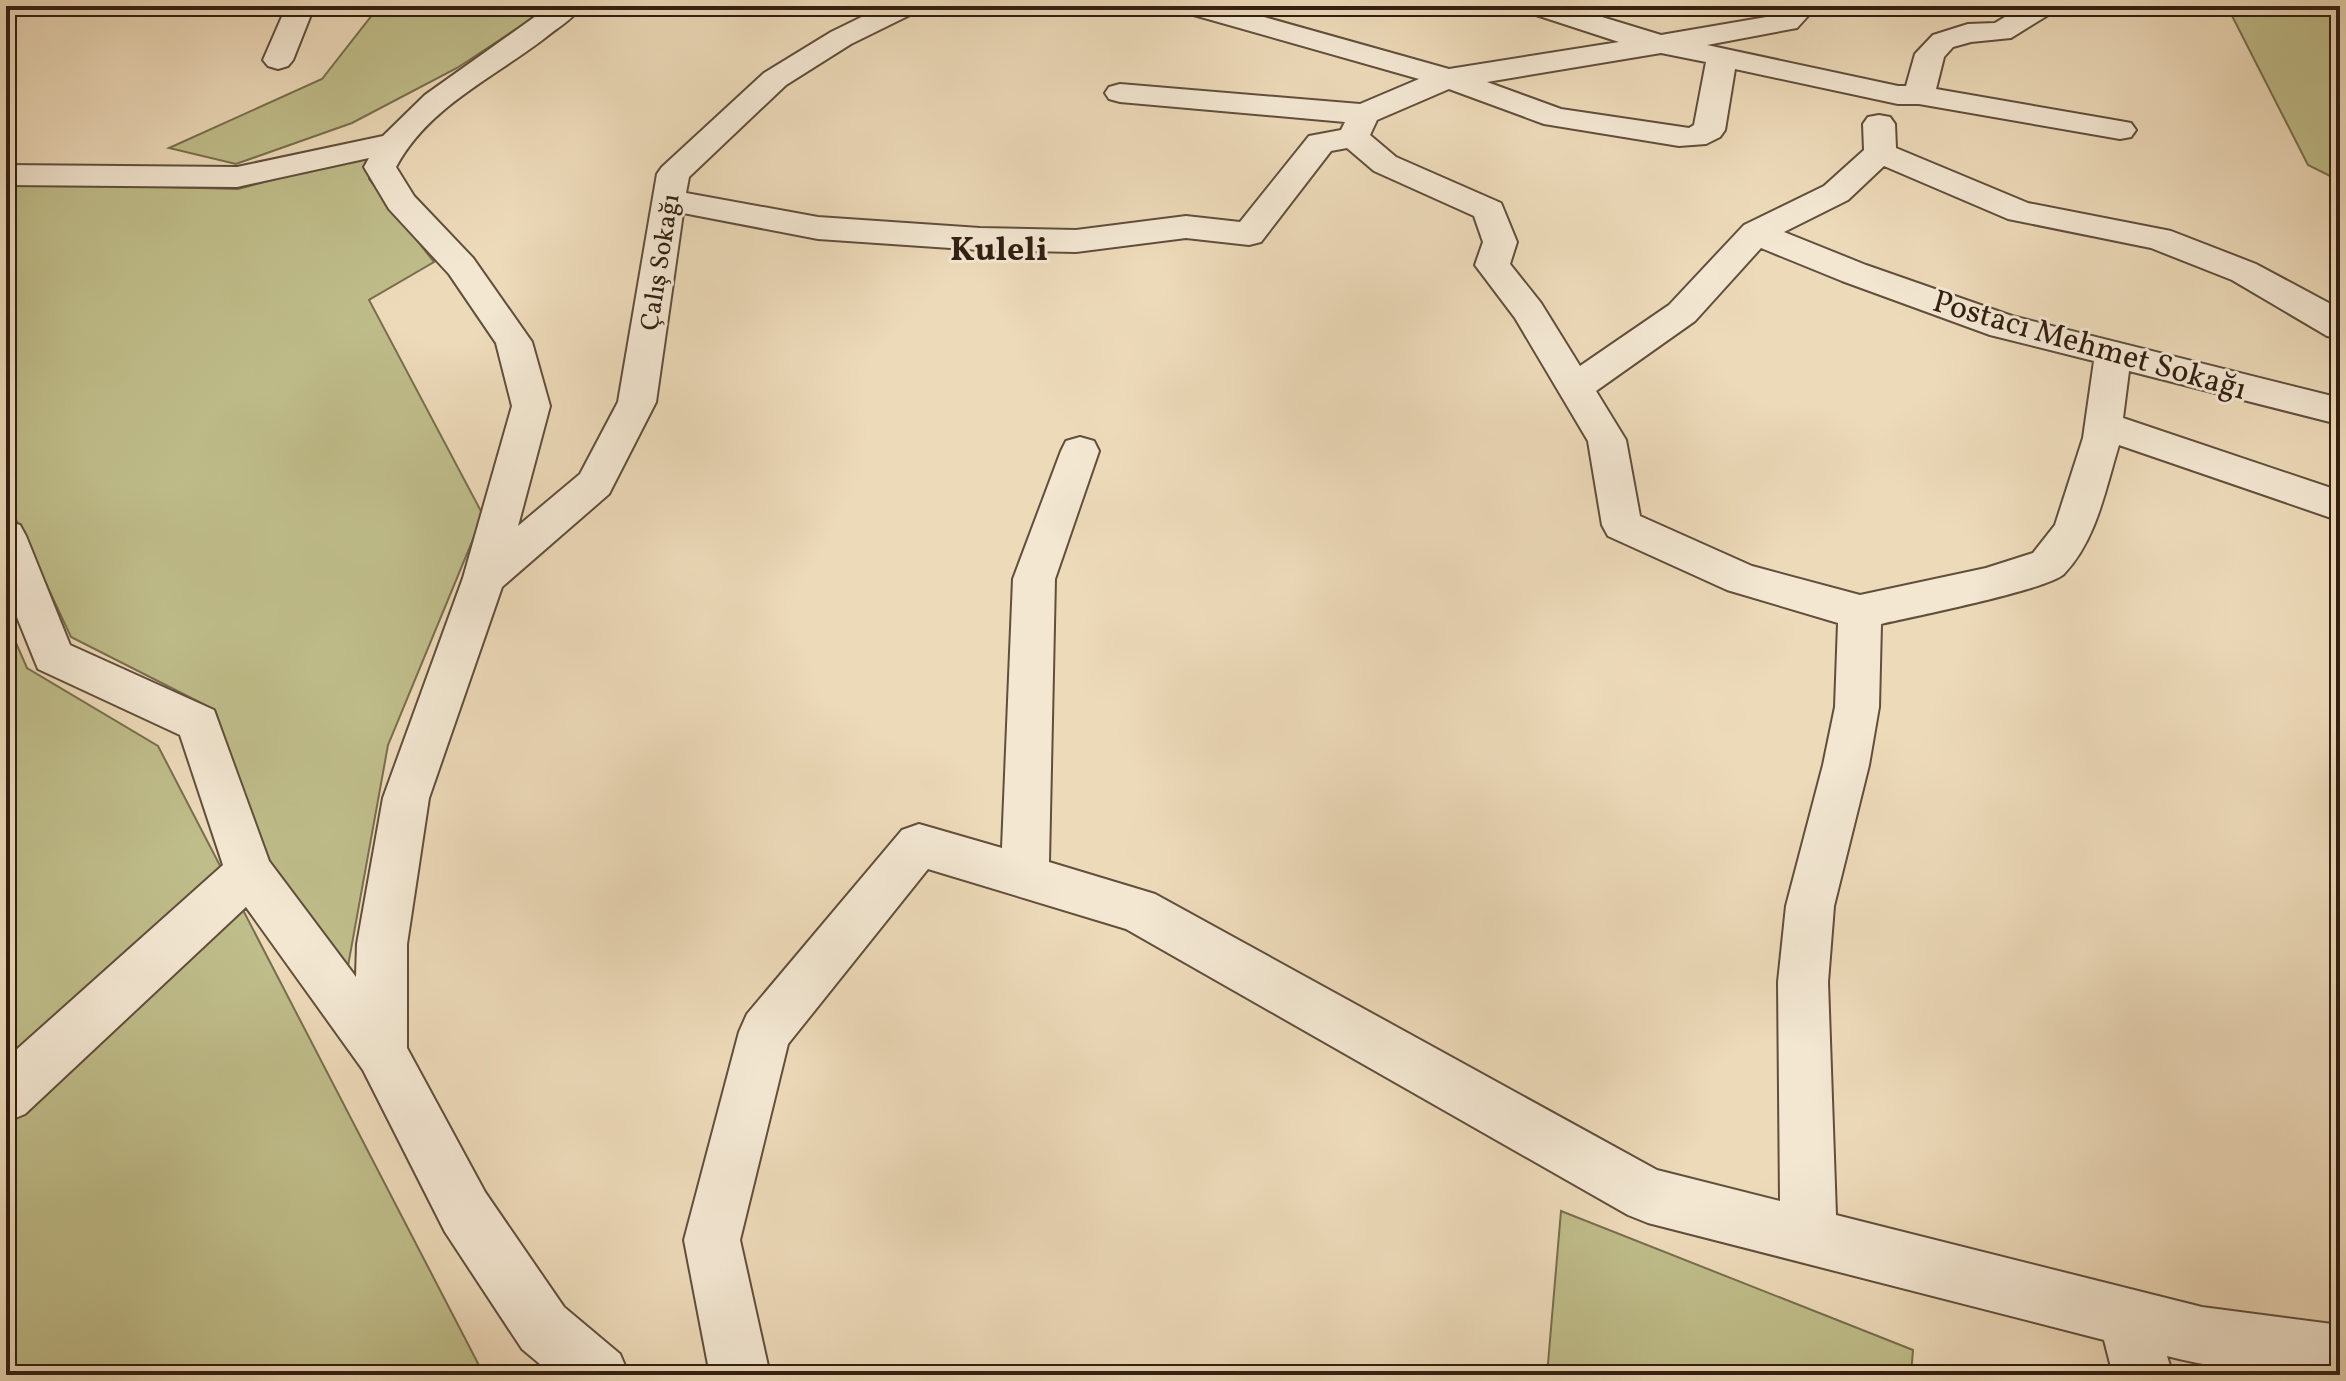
<svg xmlns="http://www.w3.org/2000/svg" width="2346" height="1381" font-family="Vollkorn,serif">
  <rect width="100%" height="100%" fill="#eddab9"/>
  <filter id="stains"><feTurbulence type="fractalNoise" baseFrequency=".0025" numOctaves="4"/><feColorMatrix values="0 0 0 0 .2 0 0 0 0 .09 0 0 0 0 .02 0 0 0 .5 -.17"/></filter>
  <radialGradient id="worn" r=".72"><stop offset=".6" stop-color="#630" stop-opacity="0"/><stop offset="1" stop-color="#630" stop-opacity=".3"/></radialGradient>
  <path fill="#bfbd8a" stroke="#786e4e" stroke-width="2" d="M 362,6 L 538,6 L 542,12 L 457,68 L 352,123 L 236,164 L 169,148 L 322,79 L 372,15 Z
    M 2227,6 L 2340,6 L 2340,181 L 2308,165 Z
    M 374,153 L 369,179 L 434,262 L 369,300 L 483,515 L 388,745 L 348,966 L 267,864 L 215,710 L 71,637 L 6,498 L 6,183 L 238,189 Z
    M 6,620 L 27,668 L 158,746 L 484,1375 L 6,1375 Z
    M 1561,1211 L 1913,1350 L 1911,1375 L 1547,1375 Z"/>
  <g fill="none" stroke-linecap="round" stroke-linejoin="round">
    <defs>
      <path id="minor" d="M 281,6 L 309,6 L 312,12 L 293,60 L 288,66 L 278,69 L 268,66 L 263,60 L 284,12 Z
        M 550,6 L 582,6 C 573,19 557,28 545,38 C 493,78 428,107 396,167 L 414,196 L 473,258 L 532,342 L 550,406 L 518,526 L 580,474 L 618,402 L 657,174 L 662,167 L 764,73 L 831,32 L 884,6 L 920,6 L 916,12 L 851,44 L 786,85 L 689,177 L 686,193 L 818,217 L 980,228 L 1076,230 L 1186,216 L 1240,222 L 1309,136 L 1341,130 L 1345,122 L 1120,102 L 1109,99 L 1105,93 L 1109,87 L 1120,84 L 1360,104 L 1419,79 L 1183,12 L 1179,6 L 1225,6 L 1449,69 L 1619,42 L 1527,12 L 1523,6 L 1566,6 L 1661,35 L 1778,15 L 1787,6 L 1817,6 L 1797,28 L 1707,45 L 1898,86 L 1906,86 L 1915,54 L 1933,35 L 1968,24 L 1995,23 L 2023,6 L 2057,6 L 2053,12 L 2011,38 L 1971,42 L 1953,47 L 1944,57 L 1936,89 L 2120,121 L 2131,123 L 2136,130 L 2131,137 L 2120,139 L 1919,104 L 1898,104 L 1735,69 L 1725,130 L 1720,137 L 1706,144 L 1679,146 L 1544,124 L 1449,89 L 1377,120 L 1370,135 L 1396,157 L 1501,203 L 1517,242 L 1510,264 L 1541,303 L 1580,366 L 1669,305 L 1744,225 L 1824,186 L 1864,150 L 1863,124 L 1868,117 L 1879,115 L 1890,117 L 1895,124 L 1896,148 L 2028,203 L 2171,231 L 2256,264 L 2340,309 L 2340,339 L 2327,336 L 2232,280 L 2151,248 L 2008,219 L 1884,166 L 1848,200 L 1784,232 L 1866,265 L 2012,316 L 2340,398 L 2338,424 L 2129,371 L 2123,418 L 2340,491 L 2340,521 L 2119,445 C 2105,490 2097,539 2064,574 C 2047,590 1911,617 1881,624 L 1879,707 L 1869,765 L 1834,906 L 1828,982 L 1836,1215 L 2202,1307 L 2340,1325 L 2340,1375 C 2281,1375 2225,1371 2167,1356 L 2173,1375 L 2113,1375 L 2104,1340 L 1648,1223 L 1628,1215 L 1126,929 L 928,869 L 788,1044 L 740,1240 L 770,1375 L 710,1375 L 684,1240 L 739,1032 L 747,1014 L 902,830 L 919,824 L 1002,848 L 1013,579 L 1061,451 L 1066,441 L 1080,437 L 1094,441 L 1099,451 L 1055,579 L 1049,862 L 1155,894 L 1657,1170 L 1780,1201 L 1778,982 L 1786,906 L 1823,765 L 1835,707 L 1838,623 L 1727,590 L 1608,536 L 1602,525 L 1588,441 L 1515,318 L 1475,265 L 1483,242 L 1474,216 L 1374,171 L 1347,148 L 1331,151 L 1261,242 L 1249,245 L 1186,238 L 1076,252 L 980,250 L 818,239 L 683,213 L 656,402 L 609,494 L 502,587 L 429,798 L 407,944 L 407,1048 L 485,1192 L 564,1307 L 620,1354 L 629,1375 L 553,1375 L 522,1349 L 445,1232 L 363,1070 L 246,907 L 25,1114 L 6,1122 L 6,1059 L 223,865 L 180,735 L 38,669 L 6,590 L 6,521 L 20,525 L 26,536 L 70,645 L 214,710 L 269,861 L 356,977 L 357,944 L 383,798 L 463,578 L 512,406 L 496,343 L 449,274 L 389,209 L 364,167 L 369,158 L 237,187 L 6,185 L 6,165 L 237,167 L 383,136 L 425,95 ZM 1661,53 L 1706,62 L 1694,125 L 1689,128 L 1561,109 L 1487,82 ZM 1761,248 L 1842,281 L 1990,335 L 2094,361 L 2083,438 L 2055,525 L 2033,553 L 1986,568 L 1860,595 L 1752,566 L 1640,516 L 1626,440 L 1596,391 L 1695,321 Z"/>
    </defs>
    <use href="#minor" stroke="#614e3c" stroke-width="4"/>
    <use href="#minor" fill="#f3e7d2" fill-rule="evenodd"/>
  </g>
  <g text-anchor="middle" stroke-width="6" stroke-linejoin="round" paint-order="stroke">
    <g font-size="26" fill="#321f12" stroke="#f3e7d2">
      <text transform="translate(659 262) rotate(-81)" y="9">Çalış Sokağı</text>
    </g>
    <g font-size="32" fill="#321f12" stroke="#f3e7d2">
      <text transform="translate(2090 344) rotate(16)" y="11">Postacı Mehmet Sokağı</text>
    </g>
    <g font-size="34" font-weight="bold" fill="#321f12" stroke="#f3e7d2">
      <text x="999" y="260">Kuleli</text>
    </g>
  </g>
  <rect width="2346" height="1381" fill="none" stroke="#eddab9" stroke-width="32"/>
  <rect x="8" y="8" width="2330" height="1365" fill="none" stroke="#321f12" stroke-width="4"/>
  <rect x="16" y="16" width="2314" height="1349" fill="none" stroke="#321f12" stroke-width="2"/>
  <rect width="100%" height="100%" filter="url(#stains)"/>
  <rect width="100%" height="100%" fill="url(#worn)"/>
</svg>
